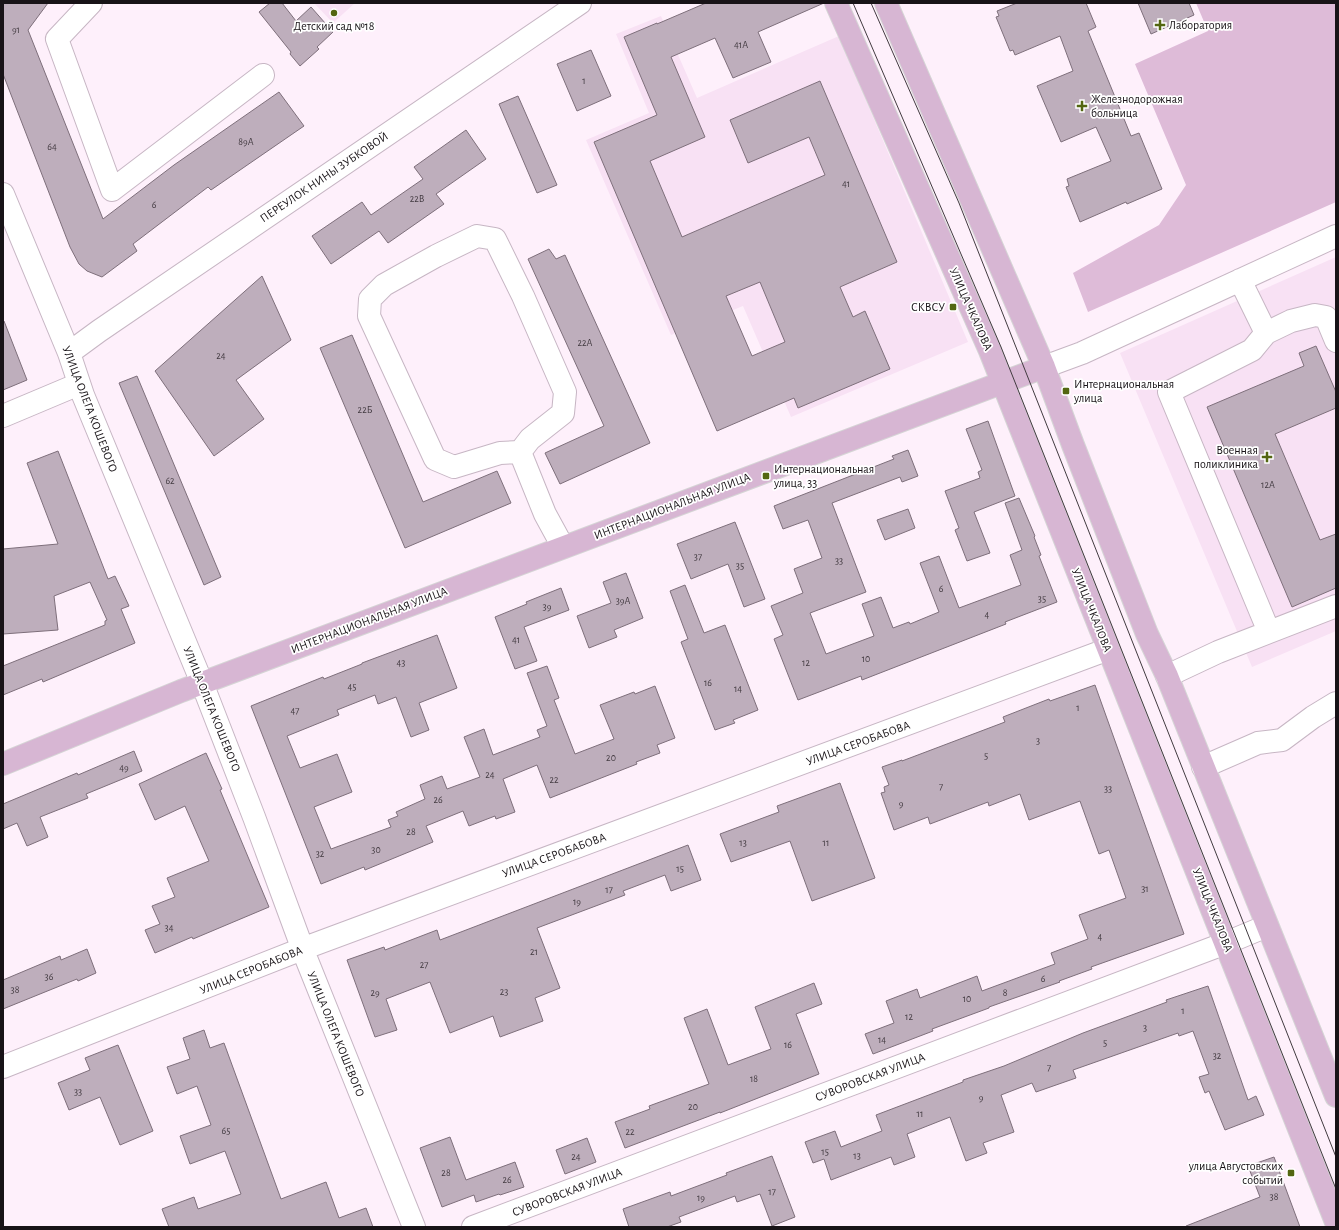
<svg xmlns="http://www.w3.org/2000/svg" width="1339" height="1230" font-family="'Alegreya Sans',sans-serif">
  <rect width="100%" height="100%" fill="#fef0fb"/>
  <path fill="#f8e1f4" d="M 314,3 L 355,3 L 333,23 Z
    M 661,16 L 697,98 L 839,36 L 968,342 L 791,417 L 743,306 L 671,335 L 586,140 L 649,113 L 616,34 Z
    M 1336,257 L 1336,631 L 1252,667 L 1120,353 Z"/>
  <path fill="#debbd8" d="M 1196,3 L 1336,3 L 1336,202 L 1088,312 L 1073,273 L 1159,225 L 1186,185 L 1135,64 L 1208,31 Z"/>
  <path fill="#beaebc" stroke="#7e6f7b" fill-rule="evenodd" d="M 3,3 L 48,3 L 28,30 L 103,219 L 174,165 L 279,92 L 304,126 L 211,190 L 208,187 L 133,244 L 137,251 L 102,277 L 87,271 L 79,264 L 70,247 L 3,74 Z
    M 270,3 L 282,3 L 296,21 L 311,7 L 333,32 L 317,47 L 319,49 L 300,66 L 290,54 L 291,52 L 259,12 Z
    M 706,3 L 824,3 L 758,32 L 771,62 L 733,78 L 715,38 L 671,57 L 705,137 L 650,161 L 682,237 L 825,175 L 809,137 L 748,163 L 730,120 L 820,81 L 897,262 L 840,287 L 853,317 L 865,311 L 890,369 L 798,408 L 794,398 L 717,431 L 594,142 L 657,115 L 624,37 L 657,23 L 657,24 ZM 760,282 L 785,342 L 752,356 L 726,296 Z
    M 1017,3 L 1086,3 L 1096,27 L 1088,31 L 1131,136 L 1139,133 L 1162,189 L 1127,204 L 1126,202 L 1080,222 L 1066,187 L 1069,186 L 1067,179 L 1111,161 L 1096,127 L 1061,142 L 1037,86 L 1073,71 L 1060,36 L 1015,55 L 1013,50 L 1010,51 L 996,17 L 999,16 L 997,11 Z
    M 1138,3 L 1189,3 L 1194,15 L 1151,34 Z
    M 591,50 L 611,96 L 577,111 L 557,64 Z
    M 518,96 L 557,185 L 537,193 L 499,104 Z
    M 466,130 L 486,159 L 436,194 L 444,204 L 388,243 L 379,231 L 331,264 L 312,236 L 362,202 L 371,215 L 423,179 L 414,167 Z
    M 549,249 L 556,259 L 565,255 L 650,443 L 560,484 L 545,453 L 604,426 L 528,259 Z
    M 262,276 L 291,340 L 236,380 L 264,419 L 214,456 L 155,371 Z
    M 3,321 L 4,321 L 27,380 L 3,390 Z
    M 352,335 L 423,502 L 497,471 L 511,503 L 405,548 L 320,348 Z
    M 1316,346 L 1336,392 L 1336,408 L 1275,434 L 1320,540 L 1336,534 L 1336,588 L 1292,607 L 1207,407 L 1304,366 L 1299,353 Z
    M 137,376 L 221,577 L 204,585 L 119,383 Z
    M 988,421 L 1015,496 L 974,512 L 990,553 L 967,561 L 955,530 L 959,528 L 945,491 L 980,478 L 978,472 L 982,470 L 966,429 Z
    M 908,450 L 918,476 L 902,482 L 900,477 L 832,503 L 866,592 L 810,613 L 826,654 L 874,636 L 862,604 L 881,597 L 893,628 L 909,622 L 910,624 L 939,612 L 920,563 L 939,556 L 959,608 L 1021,585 L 1010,555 L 1022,550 L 1005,503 L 1019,498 L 1035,536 L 1034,537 L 1041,555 L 1039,556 L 1057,602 L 1005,622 L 1006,624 L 862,680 L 861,676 L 798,700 L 774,639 L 783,635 L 771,606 L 803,593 L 794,569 L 822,558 L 808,520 L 783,529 L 774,506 L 894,459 L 892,456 Z
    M 58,451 L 108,579 L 115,576 L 129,606 L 121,609 L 135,643 L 43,682 L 42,679 L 3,695 L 3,666 L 105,625 L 105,621 L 107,620 L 90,582 L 54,596 L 58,630 L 3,634 L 3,549 L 58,544 L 27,463 Z
    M 908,509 L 915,528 L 885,540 L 877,520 Z
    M 735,522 L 765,599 L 744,607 L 728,564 L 691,579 L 677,544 Z
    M 626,573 L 643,618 L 614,630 L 617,637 L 589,648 L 577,616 L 611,603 L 603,582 Z
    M 685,585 L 704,633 L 725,625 L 758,710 L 733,720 L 735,723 L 715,730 L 681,642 L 688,639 L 670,591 Z
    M 561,588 L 569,610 L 524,627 L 537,661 L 515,669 L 495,617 L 527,604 L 526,602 Z
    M 437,635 L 457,688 L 419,703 L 429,730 L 411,737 L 396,697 L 378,704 L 375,695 L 337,710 L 339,715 L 287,736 L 300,768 L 337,754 L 352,792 L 314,807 L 331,849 L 391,827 L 388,820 L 398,816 L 396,812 L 425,799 L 420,785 L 442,776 L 447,789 L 480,777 L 464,737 L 484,729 L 493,755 L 540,737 L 537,730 L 547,726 L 527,673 L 547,666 L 559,698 L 554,700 L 575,754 L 614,739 L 600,705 L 634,692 L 635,694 L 655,686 L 675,738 L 657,745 L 660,753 L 636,762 L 637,764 L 550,798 L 537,765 L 503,779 L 515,812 L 496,819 L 495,816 L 469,826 L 463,811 L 426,826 L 433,842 L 365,870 L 364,867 L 321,884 L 251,706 L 323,677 L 324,679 L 362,664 L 362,663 Z
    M 1095,685 L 1184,934 L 1091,967 L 1092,969 L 1059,981 L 1060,982 L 989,1007 L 989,1008 L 932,1029 L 933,1031 L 873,1054 L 865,1034 L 894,1023 L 886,1001 L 917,989 L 920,998 L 977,976 L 982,991 L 1055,964 L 1051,953 L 1088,939 L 1079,915 L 1126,898 L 1109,850 L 1099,854 L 1080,801 L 1029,820 L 1020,794 L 989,806 L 988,802 L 930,824 L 928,817 L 894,830 L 881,793 L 885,792 L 884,787 L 889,785 L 882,767 L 902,760 L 902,761 L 1005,722 L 1003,717 L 1049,699 L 1050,701 Z
    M 134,751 L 142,771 L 86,794 L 88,798 L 40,817 L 48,837 L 27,846 L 17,823 L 3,829 L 3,804 L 77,773 L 78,775 Z
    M 206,753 L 222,789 L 220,790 L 269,907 L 193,939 L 192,937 L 155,953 L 145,930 L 160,924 L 152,906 L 175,897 L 167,878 L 209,861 L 185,806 L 155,820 L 139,784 Z
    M 840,783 L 875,878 L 812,901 L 790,841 L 731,862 L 720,834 L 779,812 L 777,806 Z
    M 688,845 L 701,880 L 671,891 L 665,875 L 623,891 L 625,895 L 537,928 L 560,988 L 535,998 L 543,1021 L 500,1037 L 493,1016 L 450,1033 L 430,982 L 386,999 L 397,1030 L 375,1037 L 347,960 L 384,947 L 385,950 L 437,930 L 440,940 Z
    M 87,949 L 96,973 L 78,981 L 77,979 L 3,1009 L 3,980 L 60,956 L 61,960 Z
    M 814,983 L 822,1004 L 796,1014 L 819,1074 L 720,1113 L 720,1112 L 625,1148 L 615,1122 L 650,1109 L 649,1106 L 709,1084 L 684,1018 L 707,1009 L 728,1065 L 771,1049 L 755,1007 Z
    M 1208,986 L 1248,1100 L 1256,1096 L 1264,1115 L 1225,1130 L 1209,1091 L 1205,1093 L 1199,1077 L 1209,1074 L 1193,1031 L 1179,1036 L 1178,1033 L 1073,1070 L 1076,1078 L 1036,1092 L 1032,1083 L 1001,1095 L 1014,1132 L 983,1143 L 987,1153 L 966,1161 L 950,1117 L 907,1134 L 915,1157 L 894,1165 L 891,1157 L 831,1180 L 824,1159 L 813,1163 L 805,1142 L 835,1131 L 841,1147 L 882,1131 L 876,1115 L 963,1082 L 963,1080 L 1004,1066 L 1083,1033 L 1167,1002 L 1166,1000 Z
    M 204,1030 L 210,1048 L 224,1043 L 281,1199 L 326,1182 L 339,1218 L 366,1208 L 373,1227 L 169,1227 L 162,1209 L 194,1197 L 198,1209 L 241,1194 L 225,1151 L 190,1164 L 180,1136 L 211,1125 L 197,1086 L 177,1094 L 167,1067 L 190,1059 L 183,1038 Z
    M 118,1045 L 153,1131 L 120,1145 L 100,1097 L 69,1110 L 58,1083 L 90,1070 L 85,1058 Z
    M 450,1137 L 466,1180 L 515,1162 L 524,1187 L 500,1195 L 499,1194 L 476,1202 L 474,1195 L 442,1207 L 420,1148 Z
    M 587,1138 L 596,1162 L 565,1174 L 556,1150 Z
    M 772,1156 L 795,1217 L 772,1226 L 760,1194 L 737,1202 L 735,1196 L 679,1217 L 681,1222 L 667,1227 L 629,1227 L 623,1209 L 670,1192 L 671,1196 L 727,1175 L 726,1173 Z
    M 1274,1157 L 1300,1227 L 1186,1227 L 1186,1226 L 1260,1197 L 1248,1166 Z"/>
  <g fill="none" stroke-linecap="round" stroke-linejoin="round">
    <defs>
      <path id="minor" d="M 91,3 L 57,39 L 112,190 L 263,75
        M 3,194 L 69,353 L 83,395 L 202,683 L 254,817 L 306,958 L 414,1227
        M 1240,280 L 1266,333
        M 69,353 L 99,331 L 580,3
        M 1044,367 L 1082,353 L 1336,236
        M 3,416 L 79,384
        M 520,452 L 500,453 L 454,467 L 435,459 L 369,316 L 370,299 L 384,285 L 436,256 L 477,236 L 495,239 L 523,296 L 565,392 L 563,413 L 530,439 L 520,452 L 545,514 L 563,547
        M 1269,632 L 1169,392 L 1252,350 L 1266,333 L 1291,321 L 1315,315 L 1326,317 L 1336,341
        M 1167,676 L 1218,652 L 1336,606
        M 1203,767 L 1258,743 L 1282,740 L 1313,717 L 1336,703
        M 3,1067 L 302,949 L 1098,653 L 1107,649
        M 473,1227 L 1226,943 L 1267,926"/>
      <path id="major" d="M 836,3 L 990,351 L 1336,1222
        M 886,3 L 1044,367 L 1073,445 L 1147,634 L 1167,676 L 1336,1096
        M 3,764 L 181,691 L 1044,367"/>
    </defs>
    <use href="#minor" stroke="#c7b6c4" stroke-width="24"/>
    <use href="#major" stroke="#d5d5d5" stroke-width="24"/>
    <use href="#minor" stroke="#fff" stroke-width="22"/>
    <use href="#major" stroke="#d7b6d3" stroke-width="22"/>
    <path stroke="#423b40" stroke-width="1" d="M 853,3 L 1001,347 L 1336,1189
      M 871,3 L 959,203 L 1336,1157"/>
  </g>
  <g fill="#536611" stroke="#fff" stroke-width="1.5">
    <circle cx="334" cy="13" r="4"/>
    <path d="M1158 19h4v4h4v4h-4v4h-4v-4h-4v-4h4z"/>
    <path d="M1080 100h4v4h4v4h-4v4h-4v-4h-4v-4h4z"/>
    <rect x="949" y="303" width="8" height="8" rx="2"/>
    <rect x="1062" y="387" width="8" height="8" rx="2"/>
    <path d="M1265 451h4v4h4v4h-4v4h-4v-4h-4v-4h4z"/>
    <rect x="762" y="472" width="8" height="8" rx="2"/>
    <rect x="1287" y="1169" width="8" height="8" rx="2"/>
  </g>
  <g text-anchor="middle" stroke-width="3.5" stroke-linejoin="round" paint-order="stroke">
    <g font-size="10" fill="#423a40">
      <text x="16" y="33">91</text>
      <text x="741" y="48">41А</text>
      <text x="584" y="84">1</text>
      <text x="246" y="145">89А</text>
      <text x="52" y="150">64</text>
      <text x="846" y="187">41</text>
      <text x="417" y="202">22В</text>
      <text x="154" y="208">6</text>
      <text x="585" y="346">22А</text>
      <text x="221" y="359">24</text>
      <text x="365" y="413">22Б</text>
      <text x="170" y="484">62</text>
      <text x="1268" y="488">12А</text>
      <text x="698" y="560">37</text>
      <text x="839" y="564">33</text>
      <text x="740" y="569">35</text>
      <text x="941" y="592">6</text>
      <text x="1042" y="602">35</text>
      <text x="623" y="604">39А</text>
      <text x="547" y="610">39</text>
      <text x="987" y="618">4</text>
      <text x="516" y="643">41</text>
      <text x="866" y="662">10</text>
      <text x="401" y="666">43</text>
      <text x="806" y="666">12</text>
      <text x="708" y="686">16</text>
      <text x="352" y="690">45</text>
      <text x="738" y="692">14</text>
      <text x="1078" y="711">1</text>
      <text x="295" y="714">47</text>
      <text x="1038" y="744">3</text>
      <text x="986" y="759">5</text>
      <text x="611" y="761">20</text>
      <text x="124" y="771">49</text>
      <text x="490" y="778">24</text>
      <text x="554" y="783">22</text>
      <text x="941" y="790">7</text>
      <text x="1108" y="792">33</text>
      <text x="438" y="803">26</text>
      <text x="901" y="807">9</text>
      <text x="411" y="835">28</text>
      <text x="743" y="846">13</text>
      <text x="826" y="846">11</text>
      <text x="376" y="853">30</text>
      <text x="320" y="857">32</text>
      <text x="680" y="872">15</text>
      <text x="1145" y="892">31</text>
      <text x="609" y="893">17</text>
      <text x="577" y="905">19</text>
      <text x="169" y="931">34</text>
      <text x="1100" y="940">4</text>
      <text x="534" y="955">21</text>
      <text x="424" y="968">27</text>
      <text x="49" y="980">36</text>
      <text x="1043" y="982">6</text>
      <text x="15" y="993">38</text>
      <text x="504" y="995">23</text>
      <text x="375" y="996">29</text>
      <text x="1005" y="996">8</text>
      <text x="967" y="1002">10</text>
      <text x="1183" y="1014">1</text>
      <text x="909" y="1020">12</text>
      <text x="1145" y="1031">3</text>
      <text x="882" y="1043">14</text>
      <text x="1105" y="1046">5</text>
      <text x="788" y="1048">16</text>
      <text x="1217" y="1059">32</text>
      <text x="1049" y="1071">7</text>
      <text x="754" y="1082">18</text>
      <text x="78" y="1095">33</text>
      <text x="981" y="1101">9</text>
      <text x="693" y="1110">20</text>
      <text x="920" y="1117">11</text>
      <text x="226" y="1134">65</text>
      <text x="630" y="1135">22</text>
      <text x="825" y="1155">15</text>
      <text x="857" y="1159">13</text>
      <text x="576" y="1160">24</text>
      <text x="446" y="1176">28</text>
      <text x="507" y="1183">26</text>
      <text x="772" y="1195">17</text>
      <text x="1274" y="1200">38</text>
      <text x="701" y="1201">19</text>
    </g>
    <g font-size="12" fill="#181317" stroke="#fff" text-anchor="start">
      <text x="1169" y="29">Лаборатория</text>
      <text x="334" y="30" text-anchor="middle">Детский сад №18</text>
      <text x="1091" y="103">Железнодорожная<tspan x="1091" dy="14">больница</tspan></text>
      <text x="945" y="311" text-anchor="end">СКВСУ</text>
      <text x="1074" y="388">Интернациональная<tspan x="1074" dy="14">улица</tspan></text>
      <text x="1258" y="454" text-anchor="end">Военная<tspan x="1258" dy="14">поликлиника</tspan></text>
      <text x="774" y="473">Интернациональная<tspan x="774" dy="14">улица, 33</tspan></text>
      <text x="1283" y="1170" text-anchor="end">улица Августовских<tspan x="1283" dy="14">событий</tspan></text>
    </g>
    <g font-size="12" fill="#181317" stroke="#fff">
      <text transform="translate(324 177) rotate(-34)" y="4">ПЕРЕУЛОК НИНЫ ЗУБКОВОЙ</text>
      <text transform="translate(971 309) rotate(66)" y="4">УЛИЦА ЧКАЛОВА</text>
      <text transform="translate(90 409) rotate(69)" y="4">УЛИЦА ОЛЕГА КОШЕВОГО</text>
      <text transform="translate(672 506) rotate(-21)" y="4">ИНТЕРНАЦИОНАЛЬНАЯ УЛИЦА</text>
      <text transform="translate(1092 610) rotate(68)" y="4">УЛИЦА ЧКАЛОВА</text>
      <text transform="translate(369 620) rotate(-21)" y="4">ИНТЕРНАЦИОНАЛЬНАЯ УЛИЦА</text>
      <text transform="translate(212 709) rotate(68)" y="4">УЛИЦА ОЛЕГА КОШЕВОГО</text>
      <text transform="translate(858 743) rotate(-20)" y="4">УЛИЦА СЕРОБАБОВА</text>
      <text transform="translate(554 855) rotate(-20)" y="4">УЛИЦА СЕРОБАБОВА</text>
      <text transform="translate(1213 910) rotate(68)" y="4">УЛИЦА ЧКАЛОВА</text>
      <text transform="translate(251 970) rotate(-22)" y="4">УЛИЦА СЕРОБАБОВА</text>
      <text transform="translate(336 1034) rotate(68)" y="4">УЛИЦА ОЛЕГА КОШЕВОГО</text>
      <text transform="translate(870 1077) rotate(-21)" y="4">СУВОРОВСКАЯ УЛИЦА</text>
      <text transform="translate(567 1192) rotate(-21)" y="4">СУВОРОВСКАЯ УЛИЦА</text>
    </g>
  </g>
  <rect width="1339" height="1230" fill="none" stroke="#181317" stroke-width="8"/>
</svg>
